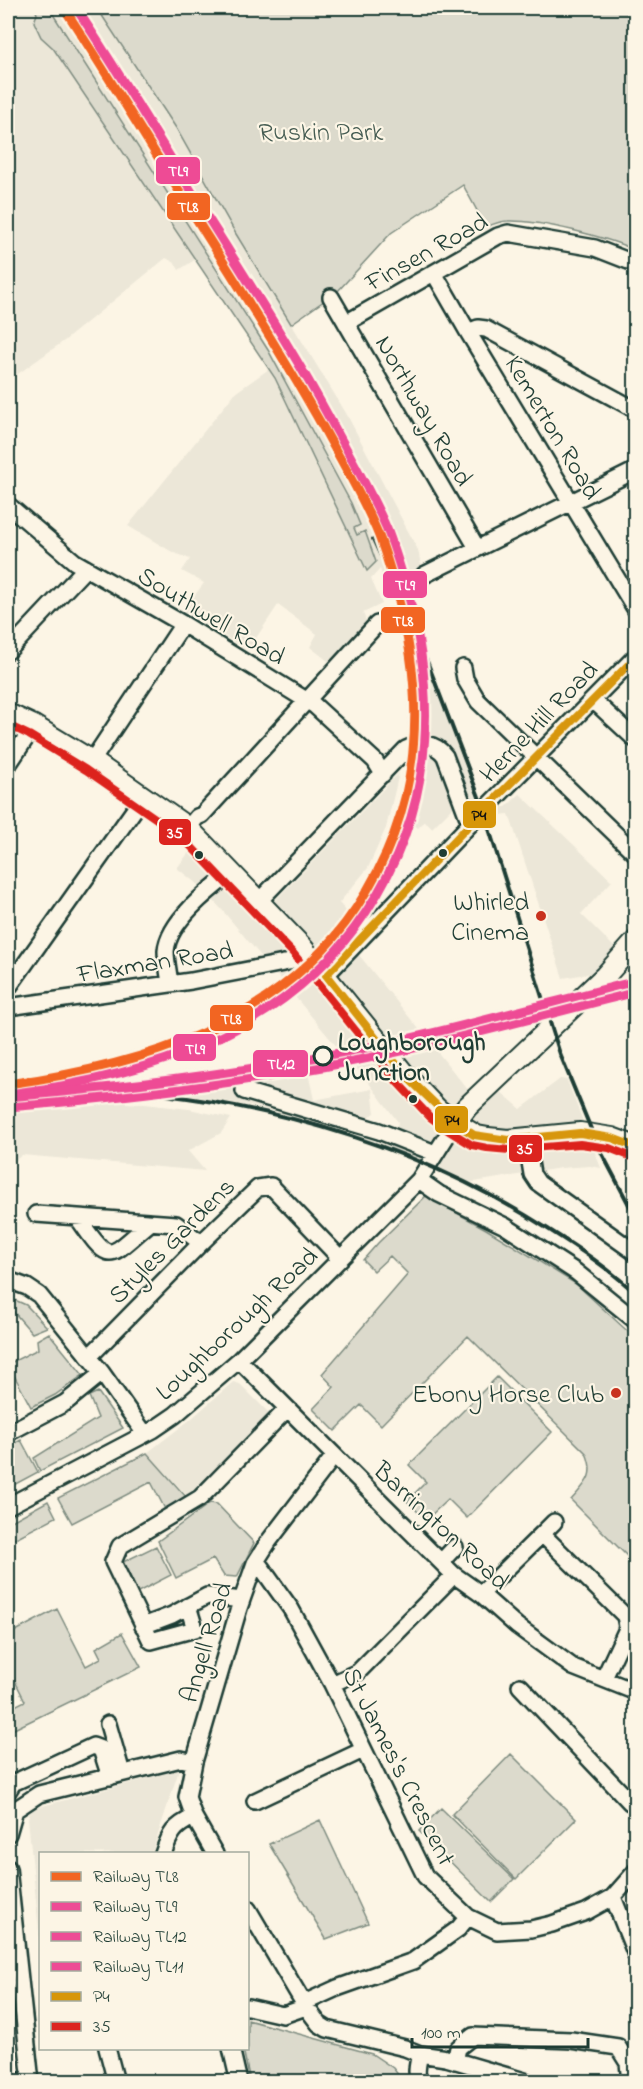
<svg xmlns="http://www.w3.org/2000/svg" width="643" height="2089" font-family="'Indie Flower',sans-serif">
  <rect width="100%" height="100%" fill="#fcf5e5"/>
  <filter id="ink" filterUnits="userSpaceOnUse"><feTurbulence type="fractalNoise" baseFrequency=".0167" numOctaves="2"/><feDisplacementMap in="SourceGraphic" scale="12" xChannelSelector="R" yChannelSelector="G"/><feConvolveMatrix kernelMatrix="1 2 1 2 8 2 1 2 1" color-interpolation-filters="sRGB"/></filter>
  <g filter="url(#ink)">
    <path fill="#ece7d8" d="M 8,8 L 97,8 L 176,128 L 238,237 L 346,413 L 418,550 L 421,565 L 390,596 L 380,569 L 371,579 L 382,604 L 363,613 L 368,626 L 332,664 L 310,647 L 317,634 L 278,605 L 248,650 L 183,611 L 204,583 L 182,571 L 190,559 L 174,553 L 128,526 L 235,393 L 269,369 L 196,259 L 179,270 L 175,263 L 166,258 L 64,341 L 8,381 Z
      M 416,643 L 450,726 L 480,808 L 506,807 L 520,794 L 612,881 L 581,914 L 615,948 L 592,973 L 563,978 L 509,814 L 459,819 L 454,806 L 432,828 L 425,821 L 418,828 L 407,818 L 418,762 L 420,711 Z
      M 399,773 L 386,828 L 368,868 L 339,903 L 362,929 L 355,950 L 469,1091 L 501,1092 L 521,1109 L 560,1079 L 567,1080 L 601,1168 L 590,1166 L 561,1168 L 468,1183 L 390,1150 L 398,1122 L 369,1083 L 349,1060 L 308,1067 L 307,1068 L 314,1100 L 372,1089 L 375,1113 L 364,1119 L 359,1135 L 304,1117 L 247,1105 L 187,1095 L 186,1081 L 343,1054 L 223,911 L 202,888 L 177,868 L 193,847 L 260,916 Z
      M 37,1101 L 84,1101 L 145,1104 L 189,1109 L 231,1118 L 221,1133 L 188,1151 L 205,1171 L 22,1155 L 8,1166 L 8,1102 Z
      M 233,1382 L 240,1384 L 269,1413 L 271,1419 L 191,1500 L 147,1453 L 191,1419 Z
      M 179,1770 L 152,1853 L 40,1854 L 40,1942 L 28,1818 L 30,1813 L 35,1808 Z"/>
    <path fill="#dcdacc" stroke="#7e8c80" stroke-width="1.5" d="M 35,8 L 49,8 L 268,350 L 351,503 L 360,525 L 354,528 L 357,535 L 365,531 L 376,562 L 367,571 L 275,378 L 53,48 L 41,37 L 34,22 L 37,14 Z
      M 97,8 L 635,8 L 635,250 C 606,237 540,220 508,221 C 500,221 493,224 486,227 L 463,185 L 391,233 L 338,291 L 291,324 L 236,234 L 176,128 Z
      M 426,1196 L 486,1229 L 576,1284 L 635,1338 L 635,1564 L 571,1500 C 586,1483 596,1476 586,1453 L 468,1336 L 381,1425 L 361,1405 L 335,1431 L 313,1409 L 334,1387 L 322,1374 L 408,1274 L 390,1256 L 374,1271 L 363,1260 L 378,1243 Z
      M 8,1297 L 26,1305 L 47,1327 L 32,1333 L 12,1310 L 8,1312 Z
      M 49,1333 L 83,1375 L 55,1395 L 31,1407 L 8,1364 L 38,1349 L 37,1340 Z
      M 497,1377 L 552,1432 L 467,1518 L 448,1499 L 426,1520 L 407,1501 L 426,1482 L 409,1465 Z
      M 98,1392 L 123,1428 L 40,1471 L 34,1458 L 98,1418 L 89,1396 Z
      M 21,1440 L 38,1472 L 8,1488 L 8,1447 Z
      M 147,1453 L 187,1498 L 166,1511 L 151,1482 L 72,1523 L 58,1498 Z
      M 48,1501 L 56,1517 L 8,1542 L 8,1523 Z
      M 210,1503 L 217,1504 L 254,1543 L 237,1577 L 224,1576 L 213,1559 L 176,1578 L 158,1541 Z
      M 156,1546 L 171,1575 L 138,1592 L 123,1562 Z
      M 57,1609 L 86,1666 L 101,1658 L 96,1648 L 122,1633 L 141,1667 L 8,1732 L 8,1706 L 9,1709 L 25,1701 L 8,1667 L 8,1635 Z
      M 511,1754 L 576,1819 L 516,1879 L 452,1814 Z
      M 441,1808 L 514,1879 L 491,1902 L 419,1831 Z
      M 320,1820 L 368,1923 L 326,1939 L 269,1844 Z
      M 248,2020 L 372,2054 L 393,2068 L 403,2081 L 250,2081 L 243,2049 L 248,2048 Z"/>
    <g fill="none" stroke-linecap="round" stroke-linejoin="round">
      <defs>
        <path id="minor" d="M 434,273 L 468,332 L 478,328 L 486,329 L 636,410
          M 331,297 L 477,548
          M 346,323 L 498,236 L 508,233 L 595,248 L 636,264
          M 468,332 L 636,610
          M 8,505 L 75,562 L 183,624 L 314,705 L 375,761 L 383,774
          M 424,575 L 636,470
          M 8,651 L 86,568
          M 463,668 L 465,679 L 478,701 L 636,854
          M 593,700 L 636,740
          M 92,761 L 183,624
          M 8,765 L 34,726
          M 188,828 L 197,817 L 202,815 L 377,624
          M 259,901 L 406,749 C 421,742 435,742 445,756 L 467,815 L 473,821
          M 326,975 L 473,821 L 636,656
          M 170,984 C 169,974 166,962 166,951 C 168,922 210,889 232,872
          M 8,988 L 144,796
          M 8,1007 L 191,981 L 289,962 L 307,952
          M 244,1091 L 379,1131 L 435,1153
          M 526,1138 L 532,1174 L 538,1183 L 636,1253
          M 419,1180 L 439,1194 L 505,1226 L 576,1272 L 636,1321
          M 36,1214 L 176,1224 L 201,1243
          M 78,1218 C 112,1268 108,1257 150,1223
          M 8,1280 L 27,1287 L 39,1295 L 102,1373 L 145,1434
          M 90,1356 L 201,1243 L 258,1188 L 271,1186 L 340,1258
          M 239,1360 L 454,1575 L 481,1594 L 517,1626 L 573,1667 L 636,1692
          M 8,1433 L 65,1403 L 102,1373
          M 8,1506 L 153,1430 L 175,1415 L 239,1360 L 419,1180 L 455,1123
          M 542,1534 L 554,1522
          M 441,1562 L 455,1547
          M 255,1563 L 261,1567 L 291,1609 L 332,1684 L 425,1876 L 468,1917 L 497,1931 L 531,1929 L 552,1924 L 586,1912 L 613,1897 L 636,1871
          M 481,1594 L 542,1534 L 625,1616 L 627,1626 L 626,1631 L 604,1678
          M 188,1606 L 195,1629 L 151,1641 L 113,1562 L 120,1546 L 200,1498 L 287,1409
          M 143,1626 L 172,1615 L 207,1596 L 242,1600
          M 332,1684 L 358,1672 L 454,1575
          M 520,1686 L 630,1802 L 636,1805
          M 108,1724 L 122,1773
          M 8,1791 L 13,1783 L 93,1746 L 101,1749 L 110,1777
          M 255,1801 L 363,1750
          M 8,1834 L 15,1810 L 39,1794 L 181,1759 L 194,1762
          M 163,1854 C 170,1833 174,1826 194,1817
          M 215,1854 L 194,1817 L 187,1797 L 194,1762 L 239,1608 L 255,1563 L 269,1541 L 334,1456
          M 8,1868 L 31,2082
          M 613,1897 L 636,1955
          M 248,1909 L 306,2007
          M 304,2003 L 337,1988 L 413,1961 L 458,1929 L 468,1917
          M 248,2007 L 283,2015 L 306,2007 L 319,2024 L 327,2029 L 405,2048 L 420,2054 L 446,2058 L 528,2082
          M 107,2048 L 116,2082
          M 231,2048 L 239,2082
          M 455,2061 L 458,2048 L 473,2036 L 571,2040 L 618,2047 L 628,2063 L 630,2082
          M 8,2082 L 31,2080
          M 419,2082 C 415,2073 418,2063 420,2054"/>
        <path id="major" d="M 8,714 L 34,726 L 92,761 L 188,828 L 301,946 L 405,1075 L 437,1109 L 455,1123 L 477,1136 L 488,1138 L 508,1140 L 580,1133 L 612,1138 L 636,1147
          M 455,1123 L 467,1107 L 605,976 L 636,941"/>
      </defs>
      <use href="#minor" stroke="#1f3d34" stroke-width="20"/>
      <use href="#major" stroke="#1f3d34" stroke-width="24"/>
      <use href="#minor" stroke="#fcf5e5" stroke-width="15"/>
      <use href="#major" stroke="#fcf5e5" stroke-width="20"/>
      <path stroke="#1f3d34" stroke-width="4" d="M 373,539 L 417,635 L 479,797 L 560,1054 L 598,1146 L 636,1218
        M 16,1090 C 201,1082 392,1129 548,1229 C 578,1248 610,1269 636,1294"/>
      <defs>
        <path id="bus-1" d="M 326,975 L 473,821 L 636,657
          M 326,975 L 405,1075 L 455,1123 L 474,1135 L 508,1140 L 580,1133 L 612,1138 L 636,1147"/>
        <path id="bus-2" d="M 8,725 L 29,735 L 86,770 L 181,836 L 293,953 L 397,1082 L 430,1117 L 449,1131 L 472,1145 L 487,1148 L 509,1150 L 580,1144 L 609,1148 L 632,1157"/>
      </defs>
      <use href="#bus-1" stroke="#fcf5e5" stroke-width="12"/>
      <use href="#bus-2" stroke="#fcf5e5" stroke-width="12"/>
      <use href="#bus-1" stroke="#d79608" stroke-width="8"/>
      <use href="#bus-2" stroke="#dc241f" stroke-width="8"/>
      <defs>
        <path id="rail-1" d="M 8,1084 C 140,1066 278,1025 356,908 C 422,809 428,702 396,590 C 391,572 386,554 379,536 C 364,499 343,464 324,429 C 287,363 247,299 207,236 C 159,160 113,83 64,8"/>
        <path id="rail-2" d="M 9,1094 C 148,1076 285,1034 366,912 C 432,813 439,702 407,590 C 401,570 395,549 387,529 C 371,492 351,457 331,421 C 296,356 256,294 217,232 C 169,157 125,81 76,8"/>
        <path id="rail-3" d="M 8,1097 C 139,1086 270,1069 398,1041 C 478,1023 556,1001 636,981"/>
        <path id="rail-4" d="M 9,1107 C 140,1096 273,1080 401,1051 C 480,1033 557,1012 636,992"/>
      </defs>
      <use href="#rail-1" stroke="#fcf5e5" stroke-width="14"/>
      <use href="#rail-2" stroke="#fcf5e5" stroke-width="14"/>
      <use href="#rail-3" stroke="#fcf5e5" stroke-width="14"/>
      <use href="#rail-4" stroke="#fcf5e5" stroke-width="14"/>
      <use href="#rail-1" stroke="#f26522" stroke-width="9"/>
      <use href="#rail-2" stroke="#ee4b95" stroke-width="9"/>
      <use href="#rail-3" stroke="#ee4b95" stroke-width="9"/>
      <use href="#rail-4" stroke="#ee4b95" stroke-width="9"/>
    </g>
  </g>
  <g fill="#1f3d34" stroke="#fcf5e5" stroke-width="2">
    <circle cx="443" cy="853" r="5"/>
    <circle cx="199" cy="855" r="5"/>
    <circle cx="413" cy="1099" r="5"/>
  </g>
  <g fill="#c8321e" stroke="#fcf5e5" stroke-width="2">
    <circle cx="541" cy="916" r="6"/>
    <circle cx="616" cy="1393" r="6"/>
  </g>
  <circle fill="#fcf5e5" stroke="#1f3d34" stroke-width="3" cx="323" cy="1056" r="9"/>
  <g text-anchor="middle" stroke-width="4.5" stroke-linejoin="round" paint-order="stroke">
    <g font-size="26" fill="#455c52" stroke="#fcf5e5">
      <text x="321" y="140">Ruskin Park</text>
    </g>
    <g font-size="26" fill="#1f3d34" stroke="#fcf5e5">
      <text transform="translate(426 251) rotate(-29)" y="9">Finsen Road</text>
      <text transform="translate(425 410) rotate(60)" y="9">Northway Road</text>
      <text transform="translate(554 427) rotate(59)" y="9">Kemerton Road</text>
      <text transform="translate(212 615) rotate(31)" y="9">Southwell Road</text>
      <text transform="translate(538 721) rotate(-46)" y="9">Herne Hill Road</text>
      <text transform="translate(155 961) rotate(-9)" y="9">Flaxman Road</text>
      <text transform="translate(171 1240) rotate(-45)" y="9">Styles Gardens</text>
      <text transform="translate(236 1323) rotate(-43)" y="9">Loughborough Road</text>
      <text transform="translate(442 1525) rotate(43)" y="9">Barrington Road</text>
      <text transform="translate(205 1642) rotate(-73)" y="9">Angell Road</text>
      <text transform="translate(400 1766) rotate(63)" y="9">St James's Crescent</text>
    </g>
    <g font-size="26" fill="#1f3d34" stroke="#fcf5e5" text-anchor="end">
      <text x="529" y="910">Whirled<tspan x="529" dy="30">Cinema</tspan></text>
      <text x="604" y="1402">Ebony Horse Club</text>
    </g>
    <g font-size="26" font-weight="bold" fill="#1f3d34" stroke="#fcf5e5" text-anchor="start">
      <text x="338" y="1050">Loughborough<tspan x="338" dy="30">Junction</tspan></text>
    </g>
  </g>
  <g stroke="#fcf5e5" stroke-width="2">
    <rect x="155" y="156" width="46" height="29" rx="6" fill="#ee4b95"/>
    <rect x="166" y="192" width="45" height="29" rx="6" fill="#f26522"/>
    <rect x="382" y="570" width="46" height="29" rx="6" fill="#ee4b95"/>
    <rect x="380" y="606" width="46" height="28" rx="6" fill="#f26522"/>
    <rect x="462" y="800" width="35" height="29" rx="6" fill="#d79608"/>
    <rect x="158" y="818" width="34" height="28" rx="6" fill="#dc241f"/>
    <rect x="209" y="1004" width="45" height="28" rx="6" fill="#f26522"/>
    <rect x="172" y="1033" width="45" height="29" rx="6" fill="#ee4b95"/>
    <rect x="252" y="1049" width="57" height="29" rx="6" fill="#ee4b95"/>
    <rect x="434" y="1105" width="35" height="29" rx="6" fill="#d79608"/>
    <rect x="508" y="1134" width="35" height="29" rx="6" fill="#dc241f"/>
  </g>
  <g font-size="16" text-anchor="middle" font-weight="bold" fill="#fff">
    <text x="178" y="176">TL9</text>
    <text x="188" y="212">TL8</text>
    <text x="405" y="590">TL9</text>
    <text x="403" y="626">TL8</text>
    <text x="175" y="838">35</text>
    <text x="231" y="1024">TL8</text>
    <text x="195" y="1054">TL9</text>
    <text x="281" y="1069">TL12</text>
    <text x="525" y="1154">35</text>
  </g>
  <g font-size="16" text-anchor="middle" font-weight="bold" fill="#111">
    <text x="479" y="820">P4</text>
    <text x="452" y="1125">P4</text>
  </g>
  <rect width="643" height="2089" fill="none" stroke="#fcf5e5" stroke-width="30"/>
  <rect x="15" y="15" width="613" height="2059" fill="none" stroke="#1f3d34" stroke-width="2" filter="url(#ink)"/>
  <rect x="39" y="1852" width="210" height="198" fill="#fcf5e5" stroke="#a4ab9e" stroke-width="1.5"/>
  <rect x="51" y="1872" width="30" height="9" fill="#f26522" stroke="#a4ab9e" stroke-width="1.5"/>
  <text x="93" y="1882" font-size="18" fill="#1f3d34">Railway TL8</text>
  <rect x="51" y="1902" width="30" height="9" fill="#ee4b95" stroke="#a4ab9e" stroke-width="1.5"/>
  <text x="93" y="1912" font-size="18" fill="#1f3d34">Railway TL9</text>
  <rect x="51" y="1932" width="30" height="9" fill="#ee4b95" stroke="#a4ab9e" stroke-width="1.5"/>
  <text x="93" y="1942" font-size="18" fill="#1f3d34">Railway TL12</text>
  <rect x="51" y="1962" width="30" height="9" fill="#ee4b95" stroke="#a4ab9e" stroke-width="1.5"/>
  <text x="93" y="1972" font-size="18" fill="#1f3d34">Railway TL11</text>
  <rect x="51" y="1992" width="30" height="9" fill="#d79608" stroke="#a4ab9e" stroke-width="1.5"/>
  <text x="93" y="2002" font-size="18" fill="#1f3d34">P4</text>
  <rect x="51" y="2022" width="30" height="9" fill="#dc241f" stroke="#a4ab9e" stroke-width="1.5"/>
  <text x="93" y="2032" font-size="18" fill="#1f3d34">35</text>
  <path d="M412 2038v9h176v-9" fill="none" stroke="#1f3d34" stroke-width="3"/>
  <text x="421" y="2038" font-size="18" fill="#1f3d34" stroke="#fcf5e5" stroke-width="4.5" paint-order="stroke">100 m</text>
</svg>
